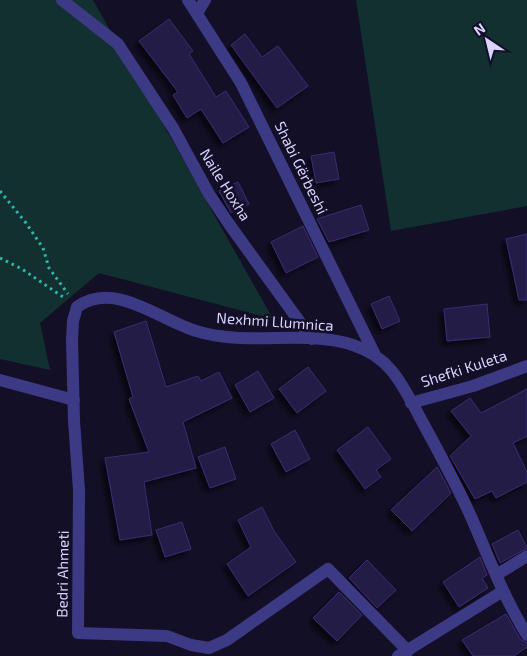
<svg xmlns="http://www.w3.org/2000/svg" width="527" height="656" font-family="'Exo 2',sans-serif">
  <defs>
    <filter id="shadow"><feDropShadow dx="-4.5" dy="4.5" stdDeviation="2.5" flood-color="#0009"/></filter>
  </defs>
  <rect width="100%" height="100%" fill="#130f26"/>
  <path fill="#12302f" d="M 0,0 L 93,0 L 273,319 L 99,273 L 40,323 L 50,370 L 0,359 Z
    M 356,0 L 527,0 L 527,206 L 391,231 Z"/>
  <path fill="#241b47" stroke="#3b2d73" filter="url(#shadow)" d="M 169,19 L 193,51 L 189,54 L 216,97 L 226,91 L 249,127 L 223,143 L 201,109 L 187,118 L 173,95 L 178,92 L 139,41 Z
    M 245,34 L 262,57 L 278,46 L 308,86 L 277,108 L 231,45 Z
    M 334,152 L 339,179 L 316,183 L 311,156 Z
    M 238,182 L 249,204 L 231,213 L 219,191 Z
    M 361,205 L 369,230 L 329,242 L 317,219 Z
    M 303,226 L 318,257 L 286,273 L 271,242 Z
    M 527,234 L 527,300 L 519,300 L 506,239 Z
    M 389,296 L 400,321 L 382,329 L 371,304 Z
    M 487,304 L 490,337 L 447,341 L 444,309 Z
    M 146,321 L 166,387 L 198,376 L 201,381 L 219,372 L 232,398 L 183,422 L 196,468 L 144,482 L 152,535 L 120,540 L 105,458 L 149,452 L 129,399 L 133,397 L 114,332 Z
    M 308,367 L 326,391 L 297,413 L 279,389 Z
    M 258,371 L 274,398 L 250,412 L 235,385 Z
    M 527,389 L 527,436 L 513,443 L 527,472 L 527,482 L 496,498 L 492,491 L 475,499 L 450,456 L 471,436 L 451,411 L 470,398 L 481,413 Z
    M 368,427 L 391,459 L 376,470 L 381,477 L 365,489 L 337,450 Z
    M 295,430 L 310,459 L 286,472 L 271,444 Z
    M 225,447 L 236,479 L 210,488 L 198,457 Z
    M 437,467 L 451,493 L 412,531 L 391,510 Z
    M 262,507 L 274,531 L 296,562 L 248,596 L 227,564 L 251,547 L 238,520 Z
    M 182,522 L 191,549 L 165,557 L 156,530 Z
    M 518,530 L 527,548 L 500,563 L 492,544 Z
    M 480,557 L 487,575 L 482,578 L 488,588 L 459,607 L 443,582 Z
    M 367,560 L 396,590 L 377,608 L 349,578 Z
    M 339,592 L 362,615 L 337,641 L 313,618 Z
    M 506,614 L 520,639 L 527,643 L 527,647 L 514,656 L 473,656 L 462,640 Z"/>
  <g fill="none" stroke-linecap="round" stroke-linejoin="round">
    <path stroke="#2fb8b0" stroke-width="3" stroke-dasharray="2.5 4" stroke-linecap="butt" d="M 0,191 L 26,223 L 43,248 L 49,268 L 68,294
      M 0,258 L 22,269 L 63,297"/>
    <path stroke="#3d3a85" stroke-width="12" d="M 62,0 L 118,44 L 173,128 L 209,194 L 229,224 L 312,339
      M 188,0 L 241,83 L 375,355
      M 197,13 L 205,0
      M 0,380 L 74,400
      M 411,403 L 473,386 L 527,366
      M 496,575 L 527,556
      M 408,651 L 328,569 L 227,640 L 209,648 L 191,645 L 167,636 L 78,633 L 79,490 L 74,421 L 72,340 L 73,321 L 77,307 C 115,280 159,320 196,331 C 248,347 303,329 353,345 C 368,350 381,358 391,370 C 404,385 414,407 424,425 C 441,456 458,487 472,519 C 489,558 504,598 527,635
      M 398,656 L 503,591"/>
  </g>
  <g text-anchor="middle" stroke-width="5" stroke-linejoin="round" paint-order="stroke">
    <g font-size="15" fill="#d9d4ff" stroke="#130f26">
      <text transform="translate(301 168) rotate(64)" y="5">Shabi Gërbeshi</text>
      <text transform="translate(225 185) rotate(58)" y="5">Naile Hoxha</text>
      <text transform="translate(275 322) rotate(4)" y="5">Nexhmi Llumnica</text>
      <text transform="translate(464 369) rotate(-18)" y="5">Shefki Kuleta</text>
      <text transform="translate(63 574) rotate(-89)" y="5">Bedri Ahmeti</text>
    </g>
  </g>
  <g transform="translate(487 40) rotate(325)" stroke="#130f26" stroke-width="4" paint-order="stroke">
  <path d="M0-4L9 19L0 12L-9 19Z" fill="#d9d4ff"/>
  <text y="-8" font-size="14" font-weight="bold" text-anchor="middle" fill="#d9d4ff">N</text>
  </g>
</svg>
